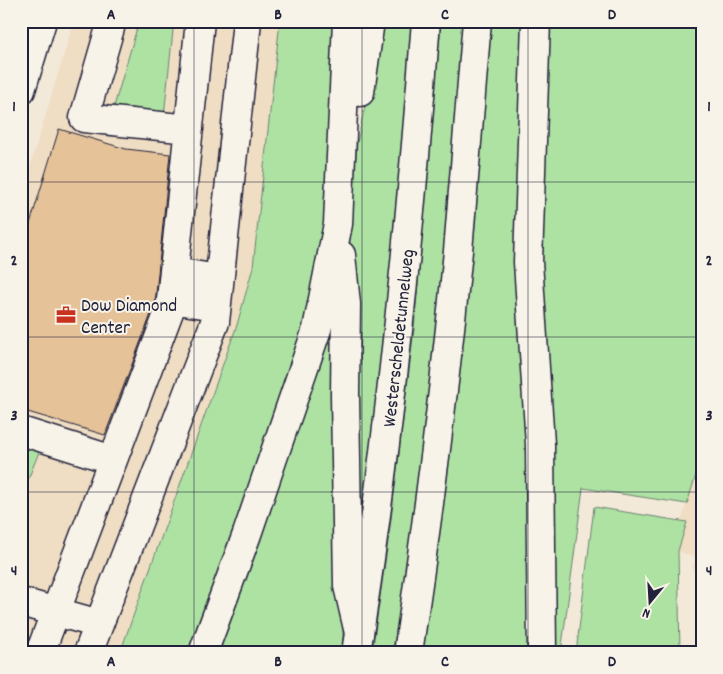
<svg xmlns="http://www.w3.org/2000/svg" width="723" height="674" font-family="Dekko,sans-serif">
  <rect width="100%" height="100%" fill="#f3e9d8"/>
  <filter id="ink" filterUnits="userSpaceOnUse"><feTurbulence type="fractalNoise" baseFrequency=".02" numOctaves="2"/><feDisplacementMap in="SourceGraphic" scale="10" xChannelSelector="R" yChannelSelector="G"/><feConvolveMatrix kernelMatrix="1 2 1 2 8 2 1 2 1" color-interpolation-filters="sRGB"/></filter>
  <g filter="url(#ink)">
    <path fill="#efddc4" d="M 74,21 L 280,21 L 253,267 L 237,325 L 120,653 L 21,653 L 21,196 Z
      M 702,455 L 702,573 L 692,570 L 695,557 L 671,549 L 675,541 Z"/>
    <path fill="#aee2a3" stroke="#68826f" d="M 139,21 L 174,21 L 164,116 L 113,110 Z
      M 280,21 L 342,21 L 329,258 L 196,653 L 120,653 L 237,325 L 253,267 Z
      M 376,21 L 418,21 L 391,327 L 354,565 L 347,278 L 357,143 L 370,83 Z
      M 441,21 L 464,21 L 444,273 L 412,554 L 392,653 L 372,653 L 390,528 L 414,329 Z
      M 488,21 L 528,21 L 532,653 L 422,653 L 436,557 L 469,275 Z
      M 542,21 L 702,21 L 702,455 L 687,504 L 583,488 L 561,653 L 550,653 L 535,260 Z
      M 331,309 L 336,319 L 343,637 L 341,653 L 210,653 Z
      M 21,439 L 41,447 L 21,497 Z
      M 594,507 L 687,522 L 678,551 L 680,653 L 576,653 Z"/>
    <path fill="#e5c297" stroke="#22223b" d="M 59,129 L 126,149 L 170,154 L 155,304 L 105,435 L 21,410 L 21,253 Z"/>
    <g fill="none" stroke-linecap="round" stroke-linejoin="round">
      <defs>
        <path id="minor" d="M 112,21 L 84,118 L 189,129
          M 536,21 L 528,262 L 540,444 L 542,653
          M 21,90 L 42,21
          M 360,92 L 370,21
          M 341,255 L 346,304 L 345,395 L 348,586 L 359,633
          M 174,272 L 219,279
          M 171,299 L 216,306
          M 21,431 L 113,460
          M 21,602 L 99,624
          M 40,653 L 170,309 L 200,21
          M 88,653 L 215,322 L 247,21
          M 203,653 L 247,534 L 317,329 L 338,224 L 347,21"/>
        <path id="highway" d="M 356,653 C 389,443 410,233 426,21
          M 408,653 C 428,519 445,385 458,251 C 465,175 471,98 477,21"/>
      </defs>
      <use href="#minor" stroke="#22223b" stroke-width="31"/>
      <use href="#highway" stroke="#22223b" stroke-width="31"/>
      <use href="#minor" stroke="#f7f3e8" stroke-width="28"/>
      <use href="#highway" stroke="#f7f3e8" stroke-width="28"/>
    </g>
  </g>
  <path fill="none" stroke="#22223b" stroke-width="1" stroke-opacity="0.55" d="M 194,21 L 194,653M 362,21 L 362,653M 528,21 L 528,653M 21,182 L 702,182M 21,337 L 702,337M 21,492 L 702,492"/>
  <defs>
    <symbol id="office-bare" viewBox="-9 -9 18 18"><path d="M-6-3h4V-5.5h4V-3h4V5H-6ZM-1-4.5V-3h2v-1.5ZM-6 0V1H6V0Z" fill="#c8321e" stroke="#f7f3e8" stroke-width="2.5" paint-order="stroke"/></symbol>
  </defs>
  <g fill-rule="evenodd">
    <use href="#office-bare" x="52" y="301" width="28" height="28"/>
  </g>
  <g text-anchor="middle" stroke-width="4" stroke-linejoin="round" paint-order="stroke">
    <g font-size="19" fill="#22223b" stroke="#f7f3e8" text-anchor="start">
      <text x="81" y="311">Dow Diamond<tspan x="81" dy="22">Center</tspan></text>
    </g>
    <g font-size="19" fill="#22223b" stroke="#f7f3e8">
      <text transform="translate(397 338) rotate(-84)" y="7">Westerscheldetunnelweg</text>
    </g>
  </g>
  <rect width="723" height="674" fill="none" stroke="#f7f3e8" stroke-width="55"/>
  <g transform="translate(650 602) rotate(198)" stroke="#f7f3e8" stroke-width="4" paint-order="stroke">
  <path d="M0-4L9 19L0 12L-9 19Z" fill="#22223b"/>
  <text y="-8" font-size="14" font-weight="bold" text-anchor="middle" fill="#22223b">N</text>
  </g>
  <rect x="28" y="28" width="668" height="618" fill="none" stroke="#22223b" stroke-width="2"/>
  <g font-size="16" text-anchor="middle" font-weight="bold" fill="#22223b">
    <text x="111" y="19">A</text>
    <text x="278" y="19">B</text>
    <text x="445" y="19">C</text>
    <text x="612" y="19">D</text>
    <text x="14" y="111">1</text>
    <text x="709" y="111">1</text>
    <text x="14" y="265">2</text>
    <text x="709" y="265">2</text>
    <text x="14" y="420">3</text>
    <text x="709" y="420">3</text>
    <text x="14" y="575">4</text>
    <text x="709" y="575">4</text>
    <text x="111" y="666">A</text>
    <text x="278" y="666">B</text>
    <text x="445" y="666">C</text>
    <text x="612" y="666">D</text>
  </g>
</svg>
